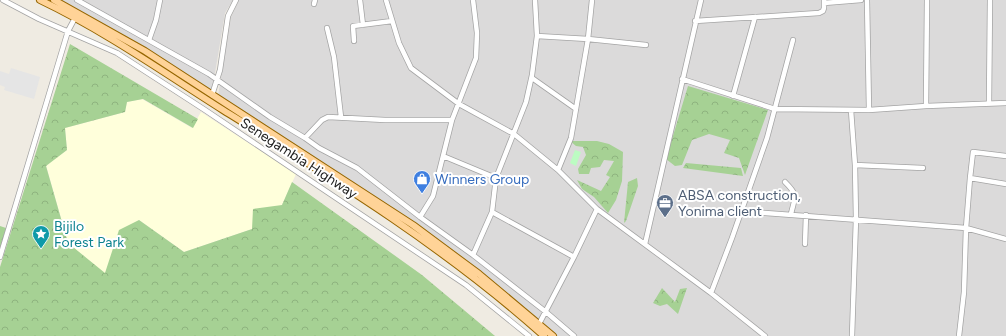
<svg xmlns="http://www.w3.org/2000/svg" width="1006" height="336" font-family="Figtree,sans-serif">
  <defs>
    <pattern id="forest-crowns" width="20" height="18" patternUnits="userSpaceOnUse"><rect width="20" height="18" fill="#a6d194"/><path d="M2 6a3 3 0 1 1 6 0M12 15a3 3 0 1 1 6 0" fill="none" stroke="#8eb37f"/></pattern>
    <pattern id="park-tufts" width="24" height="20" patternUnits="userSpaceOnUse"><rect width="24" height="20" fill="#bcfcc2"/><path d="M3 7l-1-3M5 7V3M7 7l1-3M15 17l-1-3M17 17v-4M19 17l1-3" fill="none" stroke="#a1d8a6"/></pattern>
  </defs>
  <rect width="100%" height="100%" fill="#efebe2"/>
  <path fill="#dbdada" d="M 60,0 L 233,0 L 225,13 L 212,91 Z
    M 239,0 L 1006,0 L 1006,336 L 555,336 L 526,309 L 218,96 L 231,17 Z"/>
  <path fill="#ffffdb" d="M 142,99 L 192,128 L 201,112 L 296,174 L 282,205 L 252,229 L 184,252 L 139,220 L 105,274 L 68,243 L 46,165 L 67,150 L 65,128 L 125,112 L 127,102 Z"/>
  <path fill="url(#forest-crowns)" d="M 70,44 L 198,119 L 193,128 L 143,99 L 127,102 L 125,112 L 65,128 L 67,150 L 46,166 L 68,243 L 105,273 L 119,230 L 139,220 L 184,252 L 252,229 L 253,209 L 282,205 L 292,182 L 422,275 L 495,336 L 0,336 L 0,267 Z
    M 688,86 L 768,110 L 745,175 L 739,158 L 724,153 L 730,140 L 709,134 L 692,140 L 682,165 L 675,166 L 666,159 Z
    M 570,141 L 597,141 L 609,144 L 623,152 L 622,181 L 616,200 L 608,213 L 594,197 L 582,189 L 577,180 L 601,191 L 610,177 L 606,175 L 614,161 L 604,160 L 600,167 L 591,168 L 589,174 L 579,174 L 578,169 L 586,155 L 583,147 L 576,146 Z
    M 686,163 L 741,168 L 743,176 L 683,168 Z
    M 637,178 L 638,186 L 626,221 L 624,223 L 628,182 Z
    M 0,226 L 6,228 L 0,249 Z
    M 662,288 L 675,302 L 680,289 L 687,288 L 678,314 L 667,304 L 660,306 L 653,303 Z"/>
  <path fill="url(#park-tufts)" d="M 575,150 L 581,152 L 576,166 L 570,163 Z"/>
  <path fill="#e5e5e5" d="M 11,68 L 40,77 L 34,99 L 4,90 L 5,87 L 0,85 L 0,71 L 9,74 Z"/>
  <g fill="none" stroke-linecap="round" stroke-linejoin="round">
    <defs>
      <path id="minor" d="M 3,0 L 39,19 L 117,53 L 205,110 L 466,285 L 529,336
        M 77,0 L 209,74 L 270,117 L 305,138 L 319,148 L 357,168 L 420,217 L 473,255 L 546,312 L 574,336
        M 360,0 L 363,25
        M 386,0 L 399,43 L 411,68 L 459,104 L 514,134 L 558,170 L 597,209 L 711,293 L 765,336
        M 867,0 L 869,110 L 926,106 L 1006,103
        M 824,3 L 861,0
        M 314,4 L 315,0
        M 695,21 L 819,13 L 823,11 L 824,8 L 824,0
        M 327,28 L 334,57 L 341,117
        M 537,36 L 588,39 L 646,45
        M 149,40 L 156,20 L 160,0
        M 354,41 L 353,26 L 392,21
        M 532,78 L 576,109
        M 682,79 L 775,109 L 869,110
        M 212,95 L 220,70 L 228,16 L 236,0
        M 733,96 L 755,17
        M 989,104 L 990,0
        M 926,106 L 927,0
        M 851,110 L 855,165 L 856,219 L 852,336
        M 305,138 L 322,120 L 328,117 L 385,120 L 452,120
        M 443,156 L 496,178
        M 1006,156 L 973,152 L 970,178 L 1006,184
        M 855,165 L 923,168
        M 558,170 L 571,138 L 588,39 L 592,0
        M 785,182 C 799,196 795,196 791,214
        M 740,211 L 966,228 L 970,178
        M 492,212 L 574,257
        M 420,217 L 433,196 L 452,120 L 476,58 L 477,33 L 473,0
        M 645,244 L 701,0
        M 805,244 L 806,215
        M 473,255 L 492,212 L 496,178 L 526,102 L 532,75 L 537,36 L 535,0
        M 0,257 L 68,31 L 75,18
        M 711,293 L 732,238 L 767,138 L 793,40
        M 539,324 L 574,257 L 597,209
        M 959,336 L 964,292 L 966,228 L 1006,239"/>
      <path id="major" d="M 40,0 C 105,31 163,72 223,110 C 334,179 446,248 544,336
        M 54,0 L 145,51 L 413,225 L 479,274 L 553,336"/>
    </defs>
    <use href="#minor" stroke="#a4a4a4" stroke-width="6"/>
    <use href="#major" stroke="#966600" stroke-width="8"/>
    <use href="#minor" stroke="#fff" stroke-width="4.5"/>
    <use href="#major" stroke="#ffd397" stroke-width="6"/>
  </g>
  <defs>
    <symbol id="shop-pin" viewBox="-11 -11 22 30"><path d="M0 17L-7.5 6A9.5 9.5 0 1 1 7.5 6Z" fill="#3f7fe0" stroke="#fff"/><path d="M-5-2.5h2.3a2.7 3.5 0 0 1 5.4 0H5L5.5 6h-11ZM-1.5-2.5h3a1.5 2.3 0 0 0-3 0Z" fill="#fff"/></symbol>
    <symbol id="office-pin" viewBox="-11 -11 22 30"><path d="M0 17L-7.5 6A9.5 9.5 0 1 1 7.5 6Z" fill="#5c6f8a" stroke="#fff"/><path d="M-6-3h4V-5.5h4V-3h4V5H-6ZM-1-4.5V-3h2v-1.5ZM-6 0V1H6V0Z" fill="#fff"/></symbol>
    <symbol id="sight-pin" viewBox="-11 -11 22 30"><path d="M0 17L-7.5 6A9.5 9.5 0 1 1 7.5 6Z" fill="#0f9aa8" stroke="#fff"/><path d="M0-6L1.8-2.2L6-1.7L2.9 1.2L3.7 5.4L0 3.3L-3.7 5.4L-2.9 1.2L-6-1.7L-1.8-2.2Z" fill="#fff"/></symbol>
  </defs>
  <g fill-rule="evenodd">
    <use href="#shop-pin" x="412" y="169" width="20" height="27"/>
    <use href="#office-pin" x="655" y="193" width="20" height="27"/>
    <use href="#sight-pin" x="31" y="224" width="20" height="27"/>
  </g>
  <g text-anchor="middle" stroke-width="4" stroke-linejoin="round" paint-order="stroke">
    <g font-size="14" fill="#1d1d1d" stroke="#fff">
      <text transform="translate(299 158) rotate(33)" y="5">Senegambia Highway</text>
    </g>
    <g font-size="14" fill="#366cbe" stroke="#fff" text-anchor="start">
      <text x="435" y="184">Winners Group</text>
    </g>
    <g font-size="14" fill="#4e5e75" stroke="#fff" text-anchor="start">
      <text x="678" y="200">ABSA construction,<tspan x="678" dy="16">Yonima client</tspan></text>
    </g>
    <g font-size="14" fill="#0d838f" stroke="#fff" text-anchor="start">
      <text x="54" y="231">Bijilo<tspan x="54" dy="16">Forest Park</tspan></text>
    </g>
  </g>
</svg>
